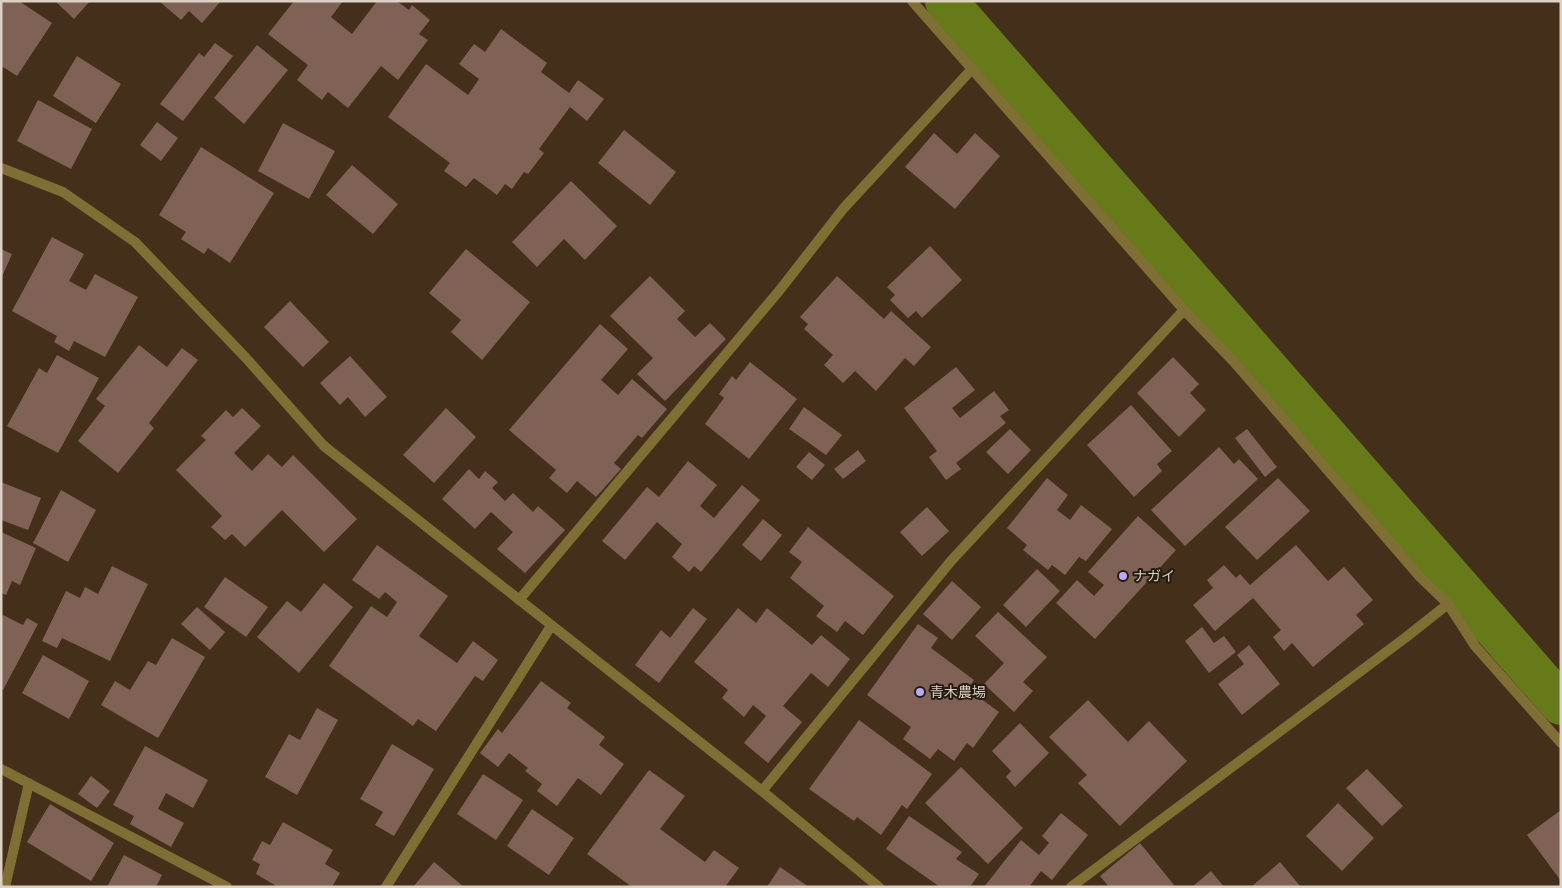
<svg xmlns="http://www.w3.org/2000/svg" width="1562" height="888" font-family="'Fira Sans','Noto Sans JP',sans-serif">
  <rect width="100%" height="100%" fill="#432f1a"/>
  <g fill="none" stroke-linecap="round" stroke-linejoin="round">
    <path stroke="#677a19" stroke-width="42" d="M 946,1 L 1561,704"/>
  </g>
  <path fill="#806156" d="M 1,1 L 19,1 L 52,23 L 17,76 L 3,67 L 1,69 Z
    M 55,1 L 90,1 L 74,19 Z
    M 159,1 L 221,1 L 202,23 L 189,11 L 181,20 Z
    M 294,1 L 343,1 L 331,17 L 352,34 L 377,1 L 397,1 L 409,10 L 412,5 L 430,20 L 419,34 L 428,40 L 398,80 L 381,66 L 348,108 L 328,92 L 322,100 L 297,80 L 308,65 L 268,34 Z
    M 501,29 L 547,63 L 541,72 L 569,93 L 578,80 L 604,99 L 587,121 L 570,107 L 539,149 L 544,153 L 528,174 L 524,172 L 512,189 L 505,184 L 497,195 L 474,178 L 466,187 L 444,171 L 450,163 L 388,117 L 426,64 L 468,95 L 479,79 L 459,64 L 474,44 L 485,52 Z
    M 215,43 L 233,56 L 183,121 L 160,104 L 199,53 L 204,57 Z
    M 257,45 L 288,70 L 244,124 L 214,98 Z
    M 77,56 L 121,84 L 96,123 L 53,96 Z
    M 38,100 L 92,129 L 71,169 L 17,141 Z
    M 157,122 L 178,138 L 161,161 L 140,145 Z
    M 283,123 L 335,151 L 309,199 L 258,171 Z
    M 624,130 L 676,172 L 650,205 L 598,163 Z
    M 934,133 L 957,154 L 975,133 L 1000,156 L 955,209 L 905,167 Z
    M 201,147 L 274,193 L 230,263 L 208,248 L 204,254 L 181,239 L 186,232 L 159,215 Z
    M 352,165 L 398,204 L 373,234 L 326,195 Z
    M 571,181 L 617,226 L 585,260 L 564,239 L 537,267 L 512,242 Z
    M 52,237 L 84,254 L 69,281 L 86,290 L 95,274 L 138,297 L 105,357 L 74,341 L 69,351 L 54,342 L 57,336 L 12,311 Z
    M 930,246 L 962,280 L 922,318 L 916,311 L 908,318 L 890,300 L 895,295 L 887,287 Z
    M 1,249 L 12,254 L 1,279 Z
    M 466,249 L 530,302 L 482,360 L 451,332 L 461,320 L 429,293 Z
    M 650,276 L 685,311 L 677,319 L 695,337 L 710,323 L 726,339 L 665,401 L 637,374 L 653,358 L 610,316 Z
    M 837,276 L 884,319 L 891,311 L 931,347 L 914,366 L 905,358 L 876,391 L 855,371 L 843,383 L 824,365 L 833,355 L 804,329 L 808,324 L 800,317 Z
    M 290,301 L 329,342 L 303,367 L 264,327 Z
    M 600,324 L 628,349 L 601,380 L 618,395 L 632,379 L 667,409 L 642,438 L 638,435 L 614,463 L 621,469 L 596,497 L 577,481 L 567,493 L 549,478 L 556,470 L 509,430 Z
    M 139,345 L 167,367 L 182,348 L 198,360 L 149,423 L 154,428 L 118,473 L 78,441 L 105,406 L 96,399 Z
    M 57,355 L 99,378 L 58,453 L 7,426 L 39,368 L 47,373 Z
    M 350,356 L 387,397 L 365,417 L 348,397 L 340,405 L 320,383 Z
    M 1173,357 L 1199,384 L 1190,393 L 1206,410 L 1179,437 L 1137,393 Z
    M 750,362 L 797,399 L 749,459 L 705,424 L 724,398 L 719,394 L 732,376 L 736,380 Z
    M 956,367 L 975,390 L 952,408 L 960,418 L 994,391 L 1009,410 L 1000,416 L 1006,423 L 956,463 L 961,469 L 946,480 L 929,457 L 937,451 L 904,408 Z
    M 1131,405 L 1172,451 L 1157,464 L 1162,471 L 1134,497 L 1087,445 Z
    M 804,407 L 842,435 L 826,455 L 789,429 Z
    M 242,408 L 261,426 L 234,453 L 252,471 L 268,454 L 282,467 L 293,455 L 357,519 L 324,552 L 282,510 L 245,547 L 232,534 L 225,540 L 211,527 L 222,516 L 176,470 L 206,440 L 201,436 L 226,410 L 233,417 Z
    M 446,408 L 476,437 L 434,483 L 403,455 Z
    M 1010,429 L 1031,450 L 1008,474 L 986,452 Z
    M 1247,429 L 1277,467 L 1265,477 L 1235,438 Z
    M 1219,447 L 1234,464 L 1239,459 L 1258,479 L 1185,546 L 1151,510 Z
    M 858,450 L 866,461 L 843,479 L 834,469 Z
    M 809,452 L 825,465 L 812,480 L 796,467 Z
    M 688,461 L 717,485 L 700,506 L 714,518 L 742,485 L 760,500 L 701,572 L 694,566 L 689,572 L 672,557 L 682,544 L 657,522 L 625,560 L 602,541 L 647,487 L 659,497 Z
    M 469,469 L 479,479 L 485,471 L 498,482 L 492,488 L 505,501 L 513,493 L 533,512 L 538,506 L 565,530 L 525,573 L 497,549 L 513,532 L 491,512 L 475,529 L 442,499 Z
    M 1047,478 L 1068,495 L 1057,510 L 1070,520 L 1081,505 L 1112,529 L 1086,561 L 1079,557 L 1065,575 L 1052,565 L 1048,570 L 1023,550 L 1027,545 L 1007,528 Z
    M 1278,478 L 1310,511 L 1257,560 L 1225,527 Z
    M 1,482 L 41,498 L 28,530 L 1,520 Z
    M 61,490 L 96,510 L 68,562 L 33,543 Z
    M 927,507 L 949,531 L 922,556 L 900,532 Z
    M 1138,516 L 1176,550 L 1095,639 L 1056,603 L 1077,580 L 1094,596 L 1104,585 L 1088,572 Z
    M 763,519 L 782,535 L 761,561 L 742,545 Z
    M 808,527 L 894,596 L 863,635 L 845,621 L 837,632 L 816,616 L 824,606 L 790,578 L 802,562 L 789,552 Z
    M 1,532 L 36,548 L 20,585 L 12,581 L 6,595 L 1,593 Z
    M 377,545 L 448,596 L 419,636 L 457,663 L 473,641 L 498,660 L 483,681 L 475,676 L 436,731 L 418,719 L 413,726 L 329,666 L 371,606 L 387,617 L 397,602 L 385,592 L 379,599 L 352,580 Z
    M 1296,545 L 1328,581 L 1344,567 L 1373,600 L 1356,615 L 1364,624 L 1313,667 L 1292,643 L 1284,651 L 1273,637 L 1281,630 L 1253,598 L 1215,631 L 1193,605 L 1213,588 L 1207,580 L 1224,565 L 1236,578 L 1240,574 L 1250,585 Z
    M 112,566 L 148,584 L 110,661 L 62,638 L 57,648 L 42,641 L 66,591 L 80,598 L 85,587 L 98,594 Z
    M 1037,569 L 1060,591 L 1026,627 L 1003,605 Z
    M 225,577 L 268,607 L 246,637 L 204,607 Z
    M 952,581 L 981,607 L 952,640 L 923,614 Z
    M 324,583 L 353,607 L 299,673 L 257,637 L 287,601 L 301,612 Z
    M 197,607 L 225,632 L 210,650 L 181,624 Z
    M 693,608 L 707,619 L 659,683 L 635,665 L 661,630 L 670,638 Z
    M 738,608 L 756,623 L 767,608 L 812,645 L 821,635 L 850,659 L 828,687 L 811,673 L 783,706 L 802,722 L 768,763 L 744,743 L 766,716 L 753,705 L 744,717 L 722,698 L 728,690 L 694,662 Z
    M 998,612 L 1047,657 L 1023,682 L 1033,691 L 1014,712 L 984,684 L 1004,663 L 975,636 Z
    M 3,615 L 23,625 L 27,618 L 38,624 L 3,690 L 1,689 L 1,619 Z
    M 918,624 L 938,638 L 931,648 L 974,680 L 968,689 L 999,712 L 973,748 L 967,743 L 954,761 L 938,749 L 930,759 L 903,739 L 911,727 L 867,695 Z
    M 1202,627 L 1214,643 L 1224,636 L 1236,652 L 1209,673 L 1185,641 Z
    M 172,638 L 205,657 L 158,738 L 101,705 L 115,681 L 130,690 L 148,661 L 156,665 Z
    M 1249,645 L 1280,684 L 1242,715 L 1218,684 L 1244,664 L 1237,655 Z
    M 43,655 L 89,681 L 69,719 L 22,693 Z
    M 541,681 L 571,703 L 567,708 L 605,737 L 599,745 L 624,764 L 601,795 L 578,778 L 557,806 L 537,791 L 542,784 L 525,771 L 528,768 L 509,753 L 498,767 L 480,753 L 498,729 L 502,733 Z
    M 1088,700 L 1128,742 L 1149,721 L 1187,761 L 1120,826 L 1078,783 L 1087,775 L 1049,737 Z
    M 317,708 L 338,720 L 297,795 L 265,777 L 289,734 L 300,740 Z
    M 859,720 L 932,774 L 907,809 L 902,805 L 881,835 L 857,817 L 854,821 L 809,789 Z
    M 1020,723 L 1049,753 L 1015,787 L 1006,777 L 1011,771 L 992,751 Z
    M 392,744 L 434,769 L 394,836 L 375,825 L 383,812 L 360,799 Z
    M 145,746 L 208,780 L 193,808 L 166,793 L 158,809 L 184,823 L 171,847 L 130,824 L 134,816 L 113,805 Z
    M 961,767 L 1023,828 L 988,864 L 925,803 Z
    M 1367,769 L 1403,806 L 1382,826 L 1346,788 Z
    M 649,770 L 685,796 L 660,829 L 705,862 L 714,850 L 739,868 L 725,887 L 632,887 L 587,854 Z
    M 483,774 L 523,800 L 496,840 L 457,814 Z
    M 91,776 L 110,791 L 97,808 L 78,794 Z
    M 1338,803 L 1374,838 L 1342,871 L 1306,836 Z
    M 50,804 L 114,843 L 91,881 L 27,842 Z
    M 532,809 L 574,838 L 549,875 L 507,846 Z
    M 1561,810 L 1561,881 L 1527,835 Z
    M 1061,813 L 1088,835 L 1052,880 L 1041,871 L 1029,887 L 984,887 L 1021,840 L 1039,855 L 1049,843 L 1042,836 Z
    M 909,816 L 962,852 L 956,859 L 979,874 L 970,887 L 940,887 L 886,849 Z
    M 283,822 L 333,850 L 325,864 L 340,873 L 332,887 L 278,887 L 256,874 L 260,864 L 252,860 L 262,841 L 270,845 Z
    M 1140,843 L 1174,885 L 1172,887 L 1109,887 L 1100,876 Z
    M 124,855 L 162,875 L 156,887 L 107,887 Z
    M 434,862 L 464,887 L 413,887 Z
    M 1280,862 L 1301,887 L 1251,887 Z
    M 780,867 L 809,887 L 767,887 Z
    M 1211,871 L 1224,887 L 1192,887 Z"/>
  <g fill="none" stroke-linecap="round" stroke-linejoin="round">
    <path stroke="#806f35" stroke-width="10" d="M 912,1 L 1184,310 L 1234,362 L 1420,577 L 1448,604 L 1475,646 L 1561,743
      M 519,600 L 779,291 L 843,209 L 972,69
      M 1,769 L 227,887
      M 762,791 L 951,561 L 1184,310
      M 5,887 L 29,783
      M 386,887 L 551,626
      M 1071,887 L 1405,638 L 1448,604"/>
    <path stroke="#806f35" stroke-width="10" d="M 1,168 L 63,192 L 135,242 L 246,358 L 324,446 L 762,791 L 879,887"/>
  </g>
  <g fill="#b9abf7" stroke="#231a10" stroke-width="2">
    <circle cx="1123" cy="576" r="5"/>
    <circle cx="920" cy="692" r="5"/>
  </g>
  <g text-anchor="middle" stroke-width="4" stroke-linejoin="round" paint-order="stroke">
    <g font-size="14" fill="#ddd0c4" stroke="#231a10" text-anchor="start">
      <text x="1133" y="581">ナガイ</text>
      <text x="930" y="697">青木農場</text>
    </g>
  </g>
  <rect width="1562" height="888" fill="none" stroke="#ddd0c4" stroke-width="5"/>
</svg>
